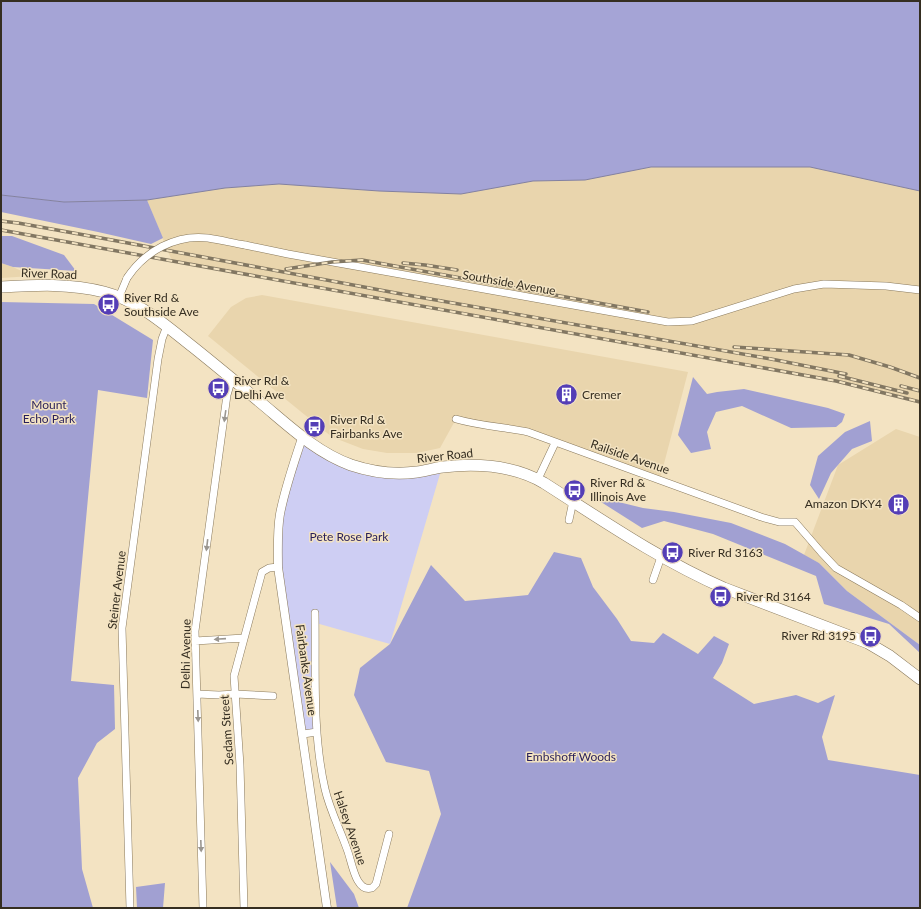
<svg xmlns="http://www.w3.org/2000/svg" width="921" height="909" font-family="Lato,sans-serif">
  <rect width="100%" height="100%" fill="#f3e3c2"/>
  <path fill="#e9d5ad" d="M 651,167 L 810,167 L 920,191 L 920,402 L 836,381 L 172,261 L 147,200 L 225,188 L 279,184 L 379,191 L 461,194 L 533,181 L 585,180 Z
    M 1,263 L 13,267 L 32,276 L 1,278 Z
    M 262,295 L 688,372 L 660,479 L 528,432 L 456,419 L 440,448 L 417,453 L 387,453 L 363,449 L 332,437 L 208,336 L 231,307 L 246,298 Z
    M 896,429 L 920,437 L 920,645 L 847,591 L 819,563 L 804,555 L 838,465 Z"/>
  <path fill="#cecef3" d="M 302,438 L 370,470 L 442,467 L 390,644 L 316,623 L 317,732 L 303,734 L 278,537 Z"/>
  <path fill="#a1a0d2" d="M 1,195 L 64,202 L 147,200 L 163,238 L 151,244 L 98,232 L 1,212 Z
    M 1,236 L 12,236 L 64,255 L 76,271 L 13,267 L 1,263 Z
    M 1,302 L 94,304 L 153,340 L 147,398 L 98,390 L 71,681 L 114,685 L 115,729 L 97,743 L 78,778 L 82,869 L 93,908 L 1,908 Z
    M 693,377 L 707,394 L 717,392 L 744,389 L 828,408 L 845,414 L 842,422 L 836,427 L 791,428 L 742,406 L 716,412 L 707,432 L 711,449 L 691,453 L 678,435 Z
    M 870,421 L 872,441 L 852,449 L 831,473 L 819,499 L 810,485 L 818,456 L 845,432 Z
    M 590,495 L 643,508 L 674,512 L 731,523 L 785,544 L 819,563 L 847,591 L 920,645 L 920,653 L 889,624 L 824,604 L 816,576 L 713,534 L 664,521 L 642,528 Z
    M 554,552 L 581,558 L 593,587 L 617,619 L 631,641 L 654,643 L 663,633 L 698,654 L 714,636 L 729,644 L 722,663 L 713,678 L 754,704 L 796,695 L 818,703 L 835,695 L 822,737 L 828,760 L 920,775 L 920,908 L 407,908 L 441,814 L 429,771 L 386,762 L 354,695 L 360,668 L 390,644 L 431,565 L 465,601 L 528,595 Z
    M 330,862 L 354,894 L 359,908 L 337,908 Z
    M 165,883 L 163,908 L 137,908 L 136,887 Z"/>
  <path fill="#a5a4d6" stroke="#8381a0" d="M 1,1 L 920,1 L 920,191 L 810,167 L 651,167 L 585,180 L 533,181 L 461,194 L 379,191 L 279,184 L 225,188 L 147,200 L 64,202 L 1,195 Z"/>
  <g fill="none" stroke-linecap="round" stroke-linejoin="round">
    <defs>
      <path id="minor" d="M 245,245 L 288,254 L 668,322 L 692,321 L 794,289 L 824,284 L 886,286 L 920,290
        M 119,297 L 127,278
        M 456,419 C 480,426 504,427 528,432 L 761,517 L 779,522 L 795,522 L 821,552 L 836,568 L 901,605 L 920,618
        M 538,479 L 555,443
        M 569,520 L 573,501
        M 653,580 L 661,557
        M 315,613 C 316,671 312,732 325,789 C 330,811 341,831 348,852 C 352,863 356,893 372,888 L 376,884 L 389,834
        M 195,641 L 244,638
        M 197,694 L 219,695 L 235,694 L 273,696
        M 303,734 L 317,732
        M 130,908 L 122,628 L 158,359 L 162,339 L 167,326
        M 203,908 L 195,631 L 227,395 L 232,378
        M 244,908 L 240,765 L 234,676 L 262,572 L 269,568 L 278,567"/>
      <path id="tertiary" d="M 302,438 C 294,463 285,488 280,514 C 277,531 278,549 278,567 L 327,908"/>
      <path id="primary" d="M 1,287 C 36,285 70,283 104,292 C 139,301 165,325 193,347 C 218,367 242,387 266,407 C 292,429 318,453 351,465 C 372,472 395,475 417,472 C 426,471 434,468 443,467 C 478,463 513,465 544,483 C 602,520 660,560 724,588 L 868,643 L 890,656 L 920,679"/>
    </defs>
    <use href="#minor" stroke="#89795c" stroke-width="8"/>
    <use href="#tertiary" stroke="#89795c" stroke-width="9"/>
    <use href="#primary" stroke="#89795c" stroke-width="12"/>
    <use href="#minor" stroke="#fff" stroke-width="7"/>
    <use href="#tertiary" stroke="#fff" stroke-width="8"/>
    <use href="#primary" stroke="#fff" stroke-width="11"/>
    <defs>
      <path id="rail" d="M 1,221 L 18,223 L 101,238 L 396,293 L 771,359 L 846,374
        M 1,230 L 836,381 L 920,402
        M 403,263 L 425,265 L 457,270
        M 286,269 L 332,262 L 362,260 L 648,312
        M 734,347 L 849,355 L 890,367 L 920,378
        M 839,376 L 907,393
        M 901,386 L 920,391"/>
    </defs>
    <use href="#rail" stroke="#827762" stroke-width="3.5"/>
    <use href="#rail" stroke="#f3e3c2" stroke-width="2" stroke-dasharray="6" stroke-linecap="butt"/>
    <defs>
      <path id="minor-bridge" d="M 127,278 C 145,251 176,234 208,238 C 221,240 233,243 245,245"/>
    </defs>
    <use href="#minor-bridge" stroke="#89795c" stroke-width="8" stroke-linecap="butt"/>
    <use href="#minor-bridge" stroke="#fff" stroke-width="7"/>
  </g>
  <defs><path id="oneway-solid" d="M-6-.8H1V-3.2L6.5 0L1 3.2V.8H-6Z"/></defs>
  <g fill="#9a9690">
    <use href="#oneway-solid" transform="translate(225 416) rotate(98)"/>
    <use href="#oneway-solid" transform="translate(207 545) rotate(97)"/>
    <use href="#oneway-solid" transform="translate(220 639) rotate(176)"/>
    <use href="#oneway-solid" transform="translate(198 716) rotate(88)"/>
    <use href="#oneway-solid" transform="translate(201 846) rotate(88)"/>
  </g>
  <defs>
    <symbol id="bus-disc" viewBox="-11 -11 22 22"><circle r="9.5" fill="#543eb6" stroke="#f3e3c2"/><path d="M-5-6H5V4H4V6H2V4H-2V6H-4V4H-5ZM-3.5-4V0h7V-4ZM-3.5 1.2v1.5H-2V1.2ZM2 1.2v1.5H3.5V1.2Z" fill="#fff"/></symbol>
    <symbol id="building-disc" viewBox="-11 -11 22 22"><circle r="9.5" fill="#543eb6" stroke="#f3e3c2"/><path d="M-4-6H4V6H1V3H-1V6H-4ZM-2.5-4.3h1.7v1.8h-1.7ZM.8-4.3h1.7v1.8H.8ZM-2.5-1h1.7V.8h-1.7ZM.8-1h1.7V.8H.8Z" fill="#fff"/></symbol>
  </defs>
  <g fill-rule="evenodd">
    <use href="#bus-disc" x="96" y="292" width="25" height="25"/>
    <use href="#bus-disc" x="206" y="376" width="25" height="25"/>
    <use href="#building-disc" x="554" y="382" width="25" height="25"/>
    <use href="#bus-disc" x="302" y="414" width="25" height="25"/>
    <use href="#bus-disc" x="562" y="478" width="25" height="25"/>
    <use href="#building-disc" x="886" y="492" width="25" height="25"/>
    <use href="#bus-disc" x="660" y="540" width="25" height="25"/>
    <use href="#bus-disc" x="708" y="584" width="25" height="25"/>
    <use href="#bus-disc" x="858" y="624" width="25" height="25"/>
  </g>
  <g text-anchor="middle" stroke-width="3" stroke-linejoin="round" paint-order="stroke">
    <g font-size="12" fill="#352e21" stroke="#f3e3c2">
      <text transform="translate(49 274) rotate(2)" y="4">River Road</text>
      <text transform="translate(509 283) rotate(10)" y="4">Southside Avenue</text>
      <text transform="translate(445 456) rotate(-6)" y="4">River Road</text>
      <text transform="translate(630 457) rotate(19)" y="4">Railside Avenue</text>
      <text transform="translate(117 590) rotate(-83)" y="4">Steiner Avenue</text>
      <text transform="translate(186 654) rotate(-89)" y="4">Delhi Avenue</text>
      <text transform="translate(306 670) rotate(82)" y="4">Fairbanks Avenue</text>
      <text transform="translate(227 730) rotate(-94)" y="4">Sedam Street</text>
      <text transform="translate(350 828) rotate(71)" y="4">Halsey Avenue</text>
    </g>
    <g font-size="12" fill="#352e21" stroke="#f3e3c2" text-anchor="start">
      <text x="124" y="302">River Rd &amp;<tspan x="124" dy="14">Southside Ave</tspan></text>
      <text x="234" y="385">River Rd &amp;<tspan x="234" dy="14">Delhi Ave</tspan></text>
      <text x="582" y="399">Cremer</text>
      <text x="330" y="424">River Rd &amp;<tspan x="330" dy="14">Fairbanks Ave</tspan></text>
      <text x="590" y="487">River Rd &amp;<tspan x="590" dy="14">Illinois Ave</tspan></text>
      <text x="882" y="508" text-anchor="end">Amazon DKY4</text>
      <text x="688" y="557">River Rd 3163</text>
      <text x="736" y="601">River Rd 3164</text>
      <text x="856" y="640" text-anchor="end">River Rd 3195</text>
    </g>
    <g font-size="12" fill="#281f5a" stroke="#f3e3c2">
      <text x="49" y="409">Mount<tspan x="49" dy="14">Echo Park</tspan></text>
      <text x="349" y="541">Pete Rose Park</text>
      <text x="571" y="761">Embshoff Woods</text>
    </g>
  </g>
  <rect width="921" height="909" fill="none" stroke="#352e21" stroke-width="4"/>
</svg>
